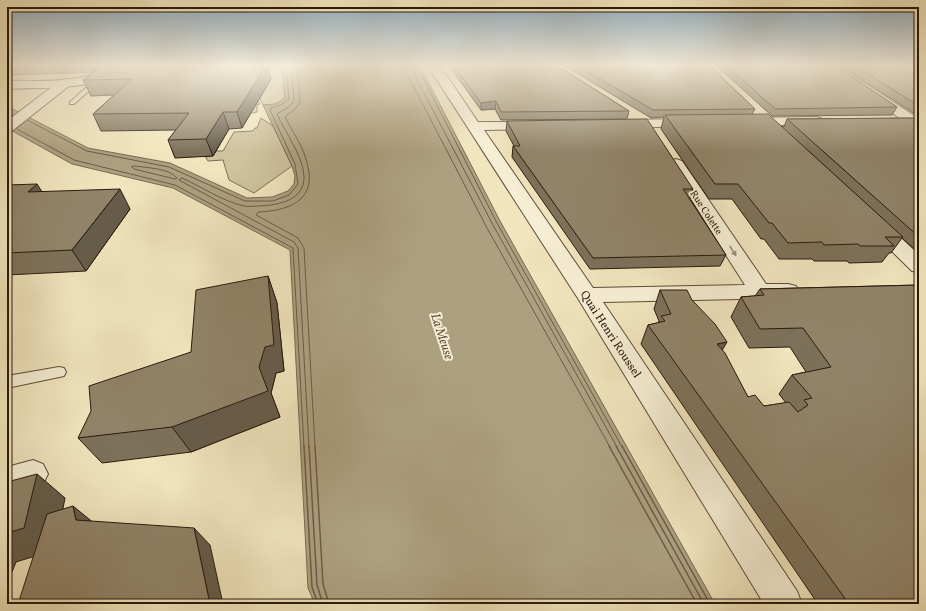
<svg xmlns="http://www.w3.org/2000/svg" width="926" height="611" font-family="Vollkorn,serif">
  <rect width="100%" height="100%" fill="#f1e5bd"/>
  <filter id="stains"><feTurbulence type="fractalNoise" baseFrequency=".005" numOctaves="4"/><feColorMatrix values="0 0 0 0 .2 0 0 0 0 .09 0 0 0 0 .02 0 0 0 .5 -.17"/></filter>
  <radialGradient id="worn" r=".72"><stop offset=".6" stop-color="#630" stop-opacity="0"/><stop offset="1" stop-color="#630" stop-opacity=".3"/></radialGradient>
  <path fill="#cfc29f" stroke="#7c6e56" d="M 266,66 L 282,66 L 285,98 L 276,104 L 263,105 L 258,94 L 255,94 L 260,104 L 257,105 L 257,112 L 253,113 L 239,112 L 257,87 L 266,86 L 271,79 L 263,79 L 267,72 L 263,71 Z
    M 261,118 L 273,126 L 292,166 L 254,193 L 229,180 L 223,160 L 208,161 L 206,158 L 206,157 L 213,156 L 216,151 L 223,151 L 234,132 L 253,131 L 255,128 L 257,128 Z"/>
  <path fill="#ada081" stroke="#796a53" d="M 282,66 L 420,66 L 500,221 L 715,604 L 315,604 L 308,588 L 290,250 L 173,188 L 72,164 L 7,128 L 7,107 L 13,109 L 88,148 L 170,163 L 247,198 L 272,197 L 288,191 L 294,184 L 295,176 L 292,166 L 263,105 L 276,104 L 285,98 Z"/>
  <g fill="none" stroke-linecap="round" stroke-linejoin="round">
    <path stroke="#6c5c47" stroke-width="1" d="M 291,66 L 294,100 L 290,106 L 277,114 C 285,132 303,156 304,176 C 305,201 278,205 259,206 C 254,206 249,207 244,206 C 222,201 202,187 182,178 L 179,180 L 294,242 L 298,248 L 309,447
      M 297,66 L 300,102 L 296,108 L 285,117 C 293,133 305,149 308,167 C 316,202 286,211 258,212 L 256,215 L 298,238 L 304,248 L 315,447
      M 405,66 L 407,74 L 487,228 L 610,447
      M 412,66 L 413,72 L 493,225 L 617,447
      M 417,66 L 497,223 L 622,447
      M 27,120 L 87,151 L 169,167 L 245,201 L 273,201 L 289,195 L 298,184 L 295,164 L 270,110 L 271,108 L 281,105 L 289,99 L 286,66
      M 17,129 L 74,160 L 175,185 L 293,248 L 304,447
      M 135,166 C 147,168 169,168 177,178 L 175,179 L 134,169 L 132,167 Z"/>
    <path stroke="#6c5c47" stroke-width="1.5" d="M 304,446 L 312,587 L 318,604
      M 309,446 L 317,585 L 323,604
      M 315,446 L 323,584 L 329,604
      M 609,446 L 697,604
      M 616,446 L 704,604
      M 622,446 L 710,604"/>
    <defs>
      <path id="lane" d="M 97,78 L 102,79 L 74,104 L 70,104 L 70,102 Z
        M 59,367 L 64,368 L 66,372 L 64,376 L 7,388 L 7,376 Z"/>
      <path id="street" d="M 428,66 L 440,66 L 478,122 L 541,122 L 543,125 L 541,128 L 536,129 L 484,130 L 593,288 L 745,285 L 668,164 L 670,161 L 676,159 L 682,161 L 766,284 L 788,284 L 796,286 L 799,291 L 796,296 L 788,298 L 603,302 L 797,591 L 802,604 L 764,604 L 579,300 Z
        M 824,66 L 838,66 L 919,119 L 919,129 L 914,128 Z
        M 65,79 L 69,80 L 71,83 L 69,86 L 12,131 L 7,132 L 7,121 L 61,80 Z
        M 816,117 L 821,118 L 823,121 L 821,124 L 746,126 L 741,125 L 739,122 L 741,119 L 746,118 Z
        M 692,119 L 697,120 L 699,123 L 697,126 L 620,128 L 615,127 L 613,124 L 615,121 L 620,120 Z
        M 876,219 L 883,221 L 919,255 L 919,272 L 912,271 L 869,229 L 867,225 L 869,221 Z
        M 33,460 L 43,464 L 48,474 L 43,484 L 7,495 L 7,467 Z"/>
      <path id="secondary" d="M 109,66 L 123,66 C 104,92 36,87 7,89 L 7,81 C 41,80 79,85 109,66 Z"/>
    </defs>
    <use href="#lane" stroke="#5c4c39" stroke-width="2"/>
    <use href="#street" stroke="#5c4c39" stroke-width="2"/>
    <use href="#secondary" stroke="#2a190d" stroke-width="2"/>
    <use href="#lane" fill="#f6eed4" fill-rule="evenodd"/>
    <use href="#street" fill="#f6eed4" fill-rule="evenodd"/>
    <use href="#secondary" fill="#f6eed4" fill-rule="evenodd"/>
  </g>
  <path fill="#7d715a" stroke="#2a190d" d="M 7,66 L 268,66 L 271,79 L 242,128 L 229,129 L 213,156 L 175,158 L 168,140 L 176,130 L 101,131 L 93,114 L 114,95 L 91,96 L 83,80 L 94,72 L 7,75 Z
    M 449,66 L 558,66 L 629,111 L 627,119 L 501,120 L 495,109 L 481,110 Z
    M 565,66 L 710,66 L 755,109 L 752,114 L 784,127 L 787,119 L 919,118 L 919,253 L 902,238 L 891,253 L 889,253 L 882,262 L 849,263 L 847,261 L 814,261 L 812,259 L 779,259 L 764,239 L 761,239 L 732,199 L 709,199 L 661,129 L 664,117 L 651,118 Z
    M 717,66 L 836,66 L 897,107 L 892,115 L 772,116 Z
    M 840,66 L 919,66 L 919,115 L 915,114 Z
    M 507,121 L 693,189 L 690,198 L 726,255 L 720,266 L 590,269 L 512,157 L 513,146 L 514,146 L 506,131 Z
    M 7,185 L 42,192 L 130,209 L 86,271 L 7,275 Z
    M 268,276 L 277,303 L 284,371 L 276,373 L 271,393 L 280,417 L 191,452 L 102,463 L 78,438 L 191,352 Z
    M 919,285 L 919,604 L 818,604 L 641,344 L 648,325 L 658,323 L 659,321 L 654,309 L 660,290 L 692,300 L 722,350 L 748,397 L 764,406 L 786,403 L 779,394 L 792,375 L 806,372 L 790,347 L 749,348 L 731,317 L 741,297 L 755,296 L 760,289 Z"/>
  <path fill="#665c4a" stroke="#2a190d" d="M 92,66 L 106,66 L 94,72 Z
    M 259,66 L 268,66 L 271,79 L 242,128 L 237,112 Z
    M 496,101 L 495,109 L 481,110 L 481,103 Z
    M 223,112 L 229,129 L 213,156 L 206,139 Z
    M 37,184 L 50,204 L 28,192 Z
    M 120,189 L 130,209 L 86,271 L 72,250 Z
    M 268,276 L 277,303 L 284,371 L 276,373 L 271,393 L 280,417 L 191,452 L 172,427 L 259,367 Z
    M 727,342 L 716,361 L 717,344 Z
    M 37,474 L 65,498 L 55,550 L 16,562 L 12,572 L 7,574 L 7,533 Z
    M 73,506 L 95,524 L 76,520 Z
    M 194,528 L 210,545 L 223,604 L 210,604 Z"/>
  <path fill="#918369" stroke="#2a190d" d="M 102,66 L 266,66 L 237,112 L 223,112 L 206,139 L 168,140 L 189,113 L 93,114 L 132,79 L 83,80 Z
    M 454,66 L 558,66 L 629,111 L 501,112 L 496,101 L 481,103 Z
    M 578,66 L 710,66 L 755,109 L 653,110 Z
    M 727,66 L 836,66 L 897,107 L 775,109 Z
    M 855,66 L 919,66 L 919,106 Z
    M 768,114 L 903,237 L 885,237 L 894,246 L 860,246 L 858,244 L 824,245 L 822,242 L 788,243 L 772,223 L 769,223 L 738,184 L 715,184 L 665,115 Z
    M 918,118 L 919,118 L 919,237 L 787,119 Z
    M 647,119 L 693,189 L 683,189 L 726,255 L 593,258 L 513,146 L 520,146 L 507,121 Z
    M 37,184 L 28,192 L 120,189 L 72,250 L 7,253 L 7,185 Z
    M 268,276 L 274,345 L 265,347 L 259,367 L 268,391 L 172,427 L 78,438 L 91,411 L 89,386 L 191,352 L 196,290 Z
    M 919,285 L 919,604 L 849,604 L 648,325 L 665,321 L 661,316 L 671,314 L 660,290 L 687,290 L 692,300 L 715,324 L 727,342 L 717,344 L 725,353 L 748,397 L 755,395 L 764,406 L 789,402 L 798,412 L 808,405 L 804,400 L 812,398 L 792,375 L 831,367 L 803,328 L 760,329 L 741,297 L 764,295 L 760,289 Z
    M 37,474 L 24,528 L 7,533 L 7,482 Z
    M 73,506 L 76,520 L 194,528 L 210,604 L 18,604 L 47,514 Z"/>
  <defs><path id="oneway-solid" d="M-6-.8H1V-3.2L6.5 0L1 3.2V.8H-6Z"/></defs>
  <use fill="#9a8e7a" href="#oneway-solid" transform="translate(733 251) rotate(57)"/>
  <linearGradient id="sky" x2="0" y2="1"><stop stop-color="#90acbf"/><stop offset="0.43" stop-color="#f9f3e1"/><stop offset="1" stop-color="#f9f3e1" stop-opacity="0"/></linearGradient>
  <rect width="926" height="152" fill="url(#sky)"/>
  <g text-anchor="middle" stroke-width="4" stroke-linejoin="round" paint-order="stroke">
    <g font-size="10" fill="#2a190d" stroke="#f6eed4">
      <text transform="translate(707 212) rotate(57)" y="4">Rue Colette</text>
    </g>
    <g font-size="12" fill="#2a190d" stroke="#f6eed4">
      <text transform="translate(611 334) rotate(57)" y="4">Quai Henri Roussel</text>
    </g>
    <g font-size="13" font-style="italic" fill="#5e4f3b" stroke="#f6eed4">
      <text transform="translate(443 336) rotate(72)" y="5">La Meuse</text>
    </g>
  </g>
  <rect width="926" height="611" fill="none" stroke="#f1e5bd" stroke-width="24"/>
  <rect x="8" y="8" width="910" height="595" fill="none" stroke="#2a190d" stroke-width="2"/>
  <rect x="12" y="12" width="902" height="587" fill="none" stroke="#2a190d"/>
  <rect width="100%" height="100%" filter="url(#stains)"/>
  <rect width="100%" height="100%" fill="url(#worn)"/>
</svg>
